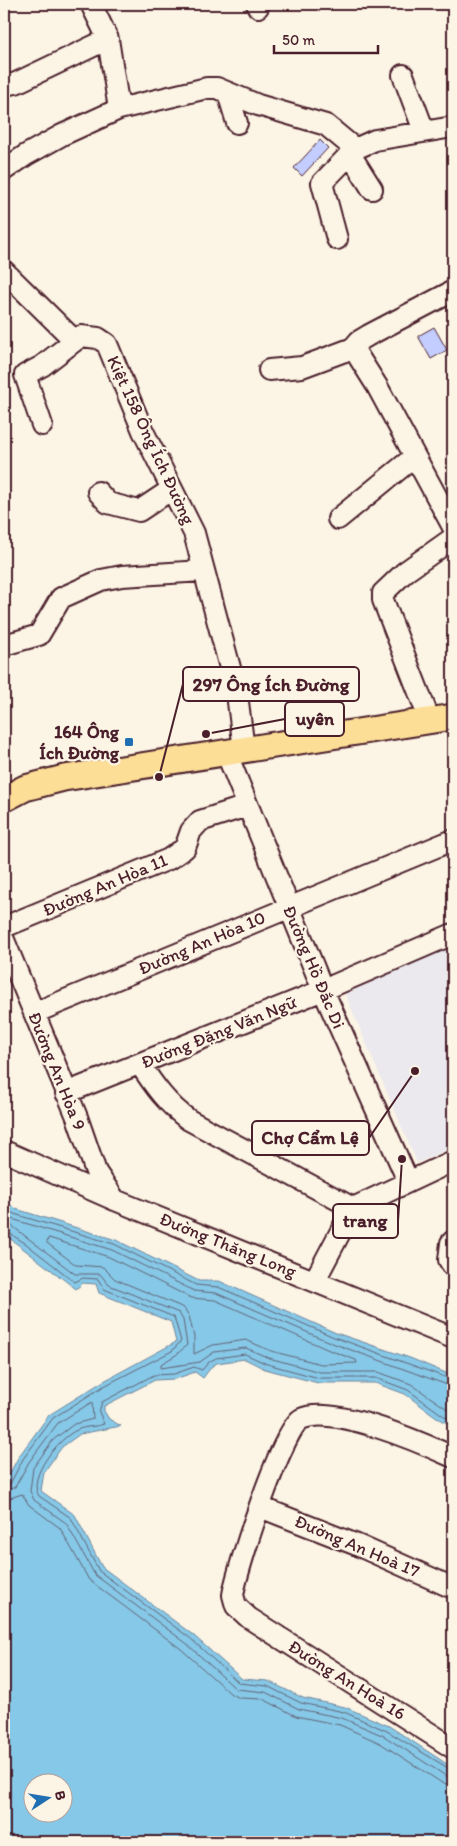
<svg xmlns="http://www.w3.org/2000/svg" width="457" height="1846" font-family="Itim,sans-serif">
  <rect width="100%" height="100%" fill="#fcf5e5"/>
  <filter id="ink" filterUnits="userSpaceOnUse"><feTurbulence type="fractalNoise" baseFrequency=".02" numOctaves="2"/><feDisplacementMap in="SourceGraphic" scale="10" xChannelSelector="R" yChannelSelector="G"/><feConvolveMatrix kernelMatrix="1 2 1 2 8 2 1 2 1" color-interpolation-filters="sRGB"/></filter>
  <g filter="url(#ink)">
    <path fill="#ebe9ed" d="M 453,946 L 453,1147 L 417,1163 L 345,994 Z"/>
    <path fill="#86c8e7" stroke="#6e849c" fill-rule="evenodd" d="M 4,1200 L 16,1209 L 116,1240 L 199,1281 L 219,1281 L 336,1333 L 410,1358 L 453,1376 L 453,1425 L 442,1421 L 405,1394 L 375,1383 L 318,1383 L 265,1369 L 245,1359 L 217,1363 L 212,1366 L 203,1378 L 195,1372 L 175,1379 L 155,1380 L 104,1406 L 104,1411 L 109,1419 L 121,1426 L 80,1434 L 62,1447 L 44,1472 L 41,1491 L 75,1515 L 102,1567 L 193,1635 L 242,1679 L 268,1681 L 303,1698 L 345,1707 L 389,1726 L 453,1768 L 453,1842 L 4,1842 L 4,1484 L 19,1456 L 49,1415 L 102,1382 L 176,1342 L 171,1322 L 99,1293 L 96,1284 L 83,1283 L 76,1289 L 4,1234 ZM 32,1784 L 62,1784 L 62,1814 L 32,1814 Z"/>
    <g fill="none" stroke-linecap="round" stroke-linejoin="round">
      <path stroke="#626376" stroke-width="1" d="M 4,1206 L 14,1214 L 114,1244 L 196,1285 L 218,1287 L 334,1337 L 453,1380
        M 4,1214 L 12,1219 L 112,1250 L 194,1291 L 216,1293 L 332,1343 L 453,1387
        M 4,1224 L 12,1226 L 75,1274 L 100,1274 L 109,1285 L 179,1313 L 183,1320 L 187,1345 L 176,1355 L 161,1364 L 161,1368 L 200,1362 L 214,1352 L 246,1348 L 269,1358 L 320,1372 L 378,1372 L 411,1384 L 453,1413
        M 4,1230 L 25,1243 L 75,1282 L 83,1278 L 98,1279 L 104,1289 L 174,1317 L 181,1341 L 172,1351 L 104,1386 L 53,1418 L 23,1459 L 10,1484 L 4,1486
        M 49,1238 L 109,1257 L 191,1298 L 215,1300 L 329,1350 L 356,1360 L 357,1363 L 321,1364 L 271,1351 L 246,1340 L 213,1345 L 194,1354 L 194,1337 L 189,1316 L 184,1308 L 115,1279 L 103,1267 L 76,1265 L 47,1243 Z
        M 453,1420 L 444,1416 L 408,1390 L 376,1378 L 319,1378 L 267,1364 L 245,1354 L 216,1358 L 209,1362 L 202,1370 L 194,1367 L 174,1374 L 154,1375 L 102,1402 L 99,1412 L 104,1424 C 96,1427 85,1426 77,1430 C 60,1437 26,1477 39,1496 L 71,1518 L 99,1571 L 190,1638 L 239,1683 L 267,1686 L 301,1703 L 344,1712 L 387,1731 L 453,1771
        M 4,1492 L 15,1487 L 29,1462 L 58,1423 L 92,1402 L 93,1419 L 74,1424 L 53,1440 L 33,1468 L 30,1491 L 34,1500 L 66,1523 L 95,1575 L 186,1643 L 236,1689 L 265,1692 L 299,1709 L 342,1718 L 384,1736 L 446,1776 L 453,1778
        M 4,1500 L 22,1494 L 29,1505 L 60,1528 L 89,1580 L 181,1649 L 231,1694 L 240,1698 L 263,1699 L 296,1716 L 340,1725 L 380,1743 L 442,1783 L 453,1785"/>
    </g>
    <path fill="#c3cdff" stroke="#4a1f2b" d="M 320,140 L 328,148 L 302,176 L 294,168 Z
      M 434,327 L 447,350 L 431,359 L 418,336 Z"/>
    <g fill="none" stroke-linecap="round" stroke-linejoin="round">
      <defs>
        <path id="minor" d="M 91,4 L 108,39 L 119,109
          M 257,4 L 258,7
          M 403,75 L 424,131
          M 4,85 L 16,83 L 108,39
          M 228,93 L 237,123
          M 350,154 L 372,189
          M 4,170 L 26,155 L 62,135 L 119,109 L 207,88 L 217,88 L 258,105 L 326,125 L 355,149 L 375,140 L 453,127
          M 337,239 L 322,183 L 355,149
          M 4,271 L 74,340
          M 353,348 L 377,386 L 453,527
          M 353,348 L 359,341 L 369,335 L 453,291
          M 269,370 L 302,367 L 353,348
          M 42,425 L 25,375 L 42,366 L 81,336 L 98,338 L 107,344 L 143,431 L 194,533 L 237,694 L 244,750
          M 98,492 L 108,503 L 139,511 L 172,489
          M 338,519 L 414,457
          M 4,645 L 39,635 L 61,598 L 101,580 L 122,576 L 203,571
          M 430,721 L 383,600 L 383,593 L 405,572 L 453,538
          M 226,752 L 323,990 L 408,1181
          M 4,927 L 169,859 L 185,848 L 191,831 L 200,821 L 247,806
          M 4,940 L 77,1117 L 96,1172 L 115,1200
          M 34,1013 L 453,840
          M 140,1064 C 154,1086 168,1105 189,1120 L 353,1208
          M 66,1093 L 323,990 L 453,934
          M 4,1151 L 115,1200 L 453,1338
          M 453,1241 L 451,1243 L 449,1260 L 453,1266
          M 315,1280 L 353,1208 L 453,1161
          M 453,1457 C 422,1443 333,1404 301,1419 C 282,1429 237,1569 233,1595 L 236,1606 L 249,1618 L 453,1748
          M 260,1507 L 357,1545 L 453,1588"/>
        <path id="major" d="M 4,799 L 25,788 L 64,778 L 453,717"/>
      </defs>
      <use href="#minor" stroke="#4a1f2b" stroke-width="24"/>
      <use href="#major" stroke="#4a1f2b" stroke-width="29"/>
      <use href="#minor" stroke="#fcf5e5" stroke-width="20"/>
      <use href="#major" stroke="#fcde96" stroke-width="25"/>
    </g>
  </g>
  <rect fill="#1f6fb2" stroke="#fcf5e5" stroke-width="2" x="124" y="737" width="10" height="10" rx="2.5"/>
  <g text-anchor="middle" stroke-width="4.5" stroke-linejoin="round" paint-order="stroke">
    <g font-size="18" fill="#4a1f2b" stroke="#fcf5e5">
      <text transform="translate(151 440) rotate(65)" y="6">Kiệt 158 Ông Ích Đường</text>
      <text transform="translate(105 885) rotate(-23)" y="6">Đường An Hòa 11</text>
      <text transform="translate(202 943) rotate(-23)" y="6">Đường An Hòa 10</text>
      <text transform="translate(314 967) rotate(67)" y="6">Đường Hồ Đắc Di</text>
      <text transform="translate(219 1032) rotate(-22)" y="6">Đường Đặng Văn Ngữ</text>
      <text transform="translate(57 1071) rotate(68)" y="6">Đường An Hòa 9</text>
      <text transform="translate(228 1245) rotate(22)" y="6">Đường Thăng Long</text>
      <text transform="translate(357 1546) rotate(23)" y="6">Đường An Hoà 17</text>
      <text transform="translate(347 1680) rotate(32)" y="6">Đường An Hoà 16</text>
    </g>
    <g font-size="18" font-weight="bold" fill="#4a1f2b" stroke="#fcf5e5" text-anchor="end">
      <text x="119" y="738">164 Ông<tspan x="119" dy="21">Ích Đường</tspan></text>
    </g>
  </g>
  <path fill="none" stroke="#4a1f2b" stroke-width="2" d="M159 777L183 684M206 734L285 719M415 1071L369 1138M402 1159L398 1221"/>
  <g fill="#4a1f2b" stroke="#fcf5e5" stroke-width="2">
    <circle cx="159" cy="777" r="5"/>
    <circle cx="206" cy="734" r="5"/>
    <circle cx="415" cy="1071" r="5"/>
    <circle cx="402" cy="1159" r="5"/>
  </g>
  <g fill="#fcf5e5" stroke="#4a1f2b" stroke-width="2">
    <rect x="183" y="667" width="176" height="34" rx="5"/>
    <rect x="285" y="702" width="59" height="34" rx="5"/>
    <rect x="252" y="1121" width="117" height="34" rx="5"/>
    <rect x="333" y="1204" width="65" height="34" rx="5"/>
  </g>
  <g font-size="19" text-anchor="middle" font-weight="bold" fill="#4a1f2b">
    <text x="271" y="691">297 Ông Ích Đường</text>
    <text x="315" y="725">uyên</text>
    <text x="310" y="1144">Chợ Cẩm Lệ</text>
    <text x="365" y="1227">trang</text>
  </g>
  <rect width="457" height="1846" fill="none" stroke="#fcf5e5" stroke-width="20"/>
  <rect x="10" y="10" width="437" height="1826" fill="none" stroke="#4a1f2b" stroke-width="2" filter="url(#ink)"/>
  <g transform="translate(48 1798) rotate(78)"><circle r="24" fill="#fcf5e5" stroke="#b59f9b"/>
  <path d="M0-4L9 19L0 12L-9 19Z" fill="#1f6fb2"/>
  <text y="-8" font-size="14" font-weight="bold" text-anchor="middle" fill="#4a1f2b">B</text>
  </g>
  <path d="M274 45v8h104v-8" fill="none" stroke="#4a1f2b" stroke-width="2.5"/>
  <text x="282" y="45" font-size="15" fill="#4a1f2b" stroke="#fcf5e5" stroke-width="4" paint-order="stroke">50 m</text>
</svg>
